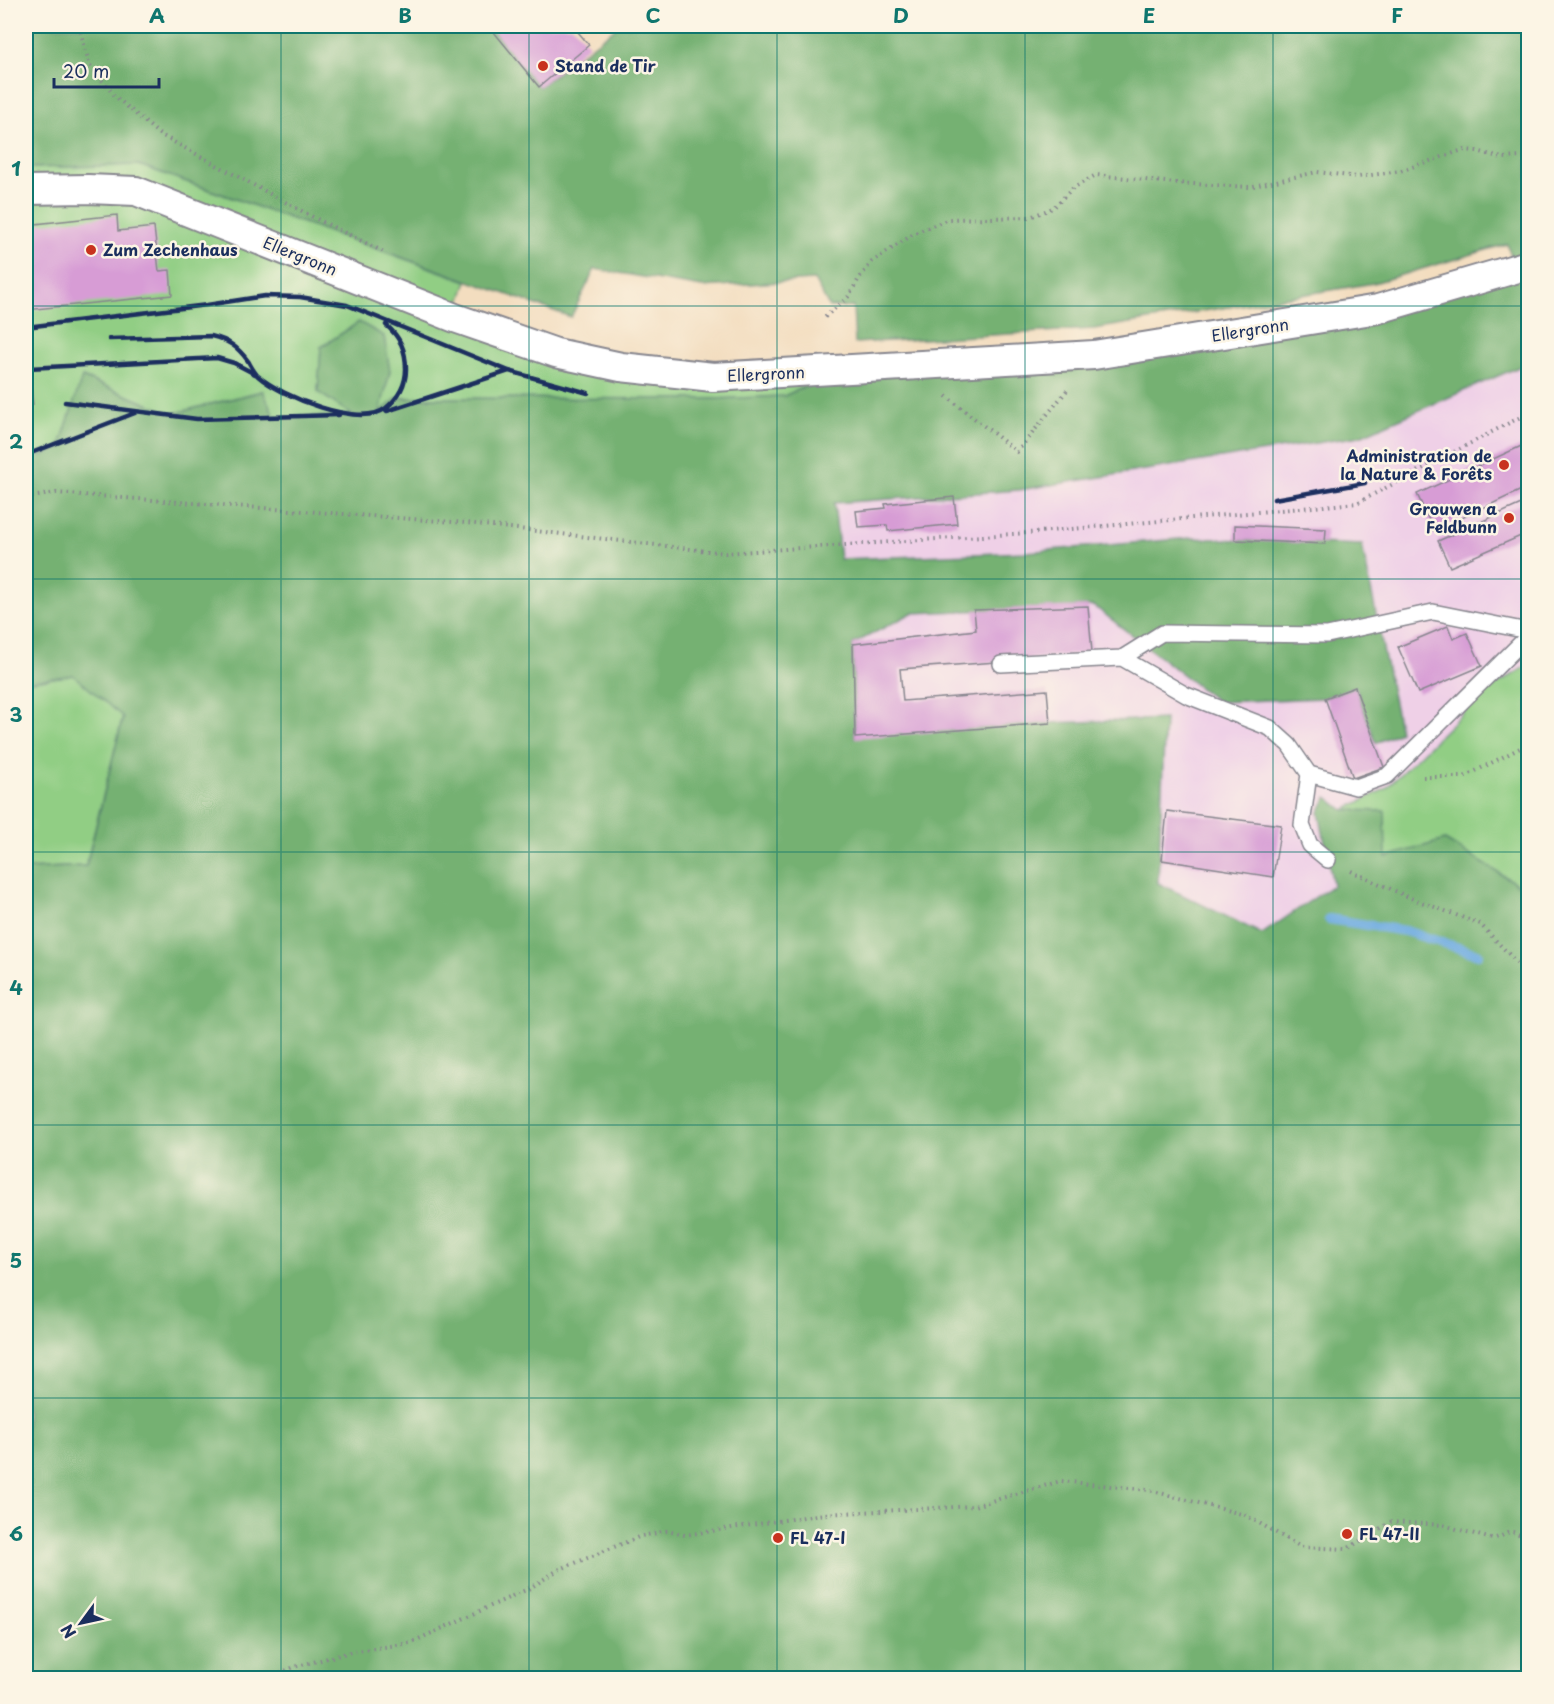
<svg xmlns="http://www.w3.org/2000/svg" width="1554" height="1704" font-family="'Playpen Sans',sans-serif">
  <rect width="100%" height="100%" fill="#fcf5e5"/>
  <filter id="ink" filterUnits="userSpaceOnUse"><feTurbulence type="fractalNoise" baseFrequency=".0167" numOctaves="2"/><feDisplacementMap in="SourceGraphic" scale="12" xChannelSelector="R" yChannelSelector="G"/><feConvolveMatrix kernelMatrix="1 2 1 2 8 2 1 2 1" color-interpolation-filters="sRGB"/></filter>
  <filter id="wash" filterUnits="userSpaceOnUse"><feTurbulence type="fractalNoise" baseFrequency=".008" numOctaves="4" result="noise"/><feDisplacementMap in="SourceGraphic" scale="24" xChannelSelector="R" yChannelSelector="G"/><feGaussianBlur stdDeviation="1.35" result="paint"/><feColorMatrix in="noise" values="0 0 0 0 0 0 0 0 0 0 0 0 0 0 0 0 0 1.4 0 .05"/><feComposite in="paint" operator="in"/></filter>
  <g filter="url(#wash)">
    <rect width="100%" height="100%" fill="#f3ddbf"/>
    <path fill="#efd0e7" d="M 1528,363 L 1528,665 L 1482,694 L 1385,789 L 1344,810 L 1327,797 L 1319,812 L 1333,885 L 1262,934 L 1158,883 L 1165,719 L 1050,723 L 855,738 L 853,644 L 911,613 L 1094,606 L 1218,702 L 1355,687 L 1376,743 L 1362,545 L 1191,538 L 1026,552 L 840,559 L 834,503 L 1019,490 L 1360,436 Z"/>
    <path fill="#91ce84" stroke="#567e71" stroke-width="1.5" d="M 139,165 L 467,281 L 455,318 L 556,353 L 840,371 L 784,396 L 715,399 L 398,398 L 379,413 L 390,371 L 321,347 L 318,392 L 354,415 L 275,418 L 262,391 L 172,414 L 83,377 L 59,449 L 26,461 L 26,168 Z
      M 1528,665 L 1528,888 L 1525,889 L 1445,840 L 1386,858 L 1344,810 L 1385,789 L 1482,694 Z
      M 73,675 L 123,716 L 86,866 L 26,869 L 26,682 Z"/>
    <path fill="#74b172" stroke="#487068" stroke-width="1.5" d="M 26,26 L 489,26 L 539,87 L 618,26 L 1528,26 L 1528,363 L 1360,436 L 1019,490 L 834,503 L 840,559 L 1026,552 L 1191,538 L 1362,545 L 1400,732 L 1376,743 L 1355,687 L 1325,698 L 1218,702 L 1094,606 L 912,613 L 853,644 L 855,737 L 1050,723 L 1165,719 L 1158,883 L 1262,934 L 1333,885 L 1319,812 L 1327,797 L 1344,810 L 1385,811 L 1386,857 L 1445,840 L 1525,889 L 1528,888 L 1528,1678 L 26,1678 L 26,869 L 86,866 L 123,717 L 73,675 L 26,682 L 26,508 L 34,505 L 26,488 L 26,461 L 59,449 L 82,377 L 172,414 L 263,391 L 275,418 L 352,415 L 318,392 L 321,347 L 359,322 L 384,336 L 390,371 L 380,412 L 397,398 L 715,399 L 784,396 L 840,371 L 1094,355 L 1515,269 L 1507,244 L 1374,283 L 1094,329 L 855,343 L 853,307 L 829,307 L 814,280 L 702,287 L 595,269 L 571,317 L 139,165 L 26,168 Z"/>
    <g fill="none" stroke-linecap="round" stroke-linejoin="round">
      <path stroke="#6eace0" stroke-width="10" d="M 1329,919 L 1405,931 L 1478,954"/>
    </g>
    <g id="blocks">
      <path fill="#d79cd5" d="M 489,26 L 573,26 L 589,45 L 539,87 Z
        M 117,215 L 118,231 L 154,227 L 159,271 L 170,270 L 172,295 L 26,310 L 26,225 Z
        M 26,347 L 27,347 L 33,405 L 26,405 Z
        M 1528,368 L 1528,387 L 1522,371 Z
        M 1528,443 L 1528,487 L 1434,531 L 1417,494 Z
        M 954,497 L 957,524 L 888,531 L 887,525 L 858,527 L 856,511 L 886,508 L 885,504 Z
        M 1528,501 L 1528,546 L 1523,535 L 1450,567 L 1438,541 Z
        M 1235,525 L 1326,529 L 1325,544 L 1235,540 Z
        M 1088,606 L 1092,652 L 997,662 L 900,669 L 903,701 L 1047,690 L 1050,723 L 855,738 L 853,644 L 976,630 L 974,610 Z
        M 1448,626 L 1453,639 L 1467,633 L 1482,666 L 1418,693 L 1398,647 Z
        M 1355,687 L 1384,767 L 1353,778 L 1325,698 Z
        M 1167,811 L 1281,825 L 1273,877 L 1162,860 Z"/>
    </g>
  </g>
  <g filter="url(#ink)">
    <use href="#blocks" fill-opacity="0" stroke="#87868e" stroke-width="1.5"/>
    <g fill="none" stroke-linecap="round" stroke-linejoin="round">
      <defs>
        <path id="lane" d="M 1001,664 L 1122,658
          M 1309,774 L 1289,745 L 1270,728 L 1186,695 L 1122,658 L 1162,633 L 1327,635 L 1433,612 L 1528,631
          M 1328,860 L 1310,845 L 1302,825 L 1309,774 L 1356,787 L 1387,776 L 1528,636"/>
        <path id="street" d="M 26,190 L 88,189 L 136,191 L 455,318 L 556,353 L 621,367 L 713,377 L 1094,355 L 1378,309 L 1528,265"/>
      </defs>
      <use href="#lane" stroke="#87868e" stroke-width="18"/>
      <use href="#street" stroke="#87868e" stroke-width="32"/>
      <path stroke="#87868e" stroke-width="4" stroke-dasharray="1.5 4.5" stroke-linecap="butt" d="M 79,26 L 90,66 L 116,97 L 159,134 L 313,217 L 386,253
        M 825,317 L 848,297 L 860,277 L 872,262 L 915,233 L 949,219 L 1030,217 L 1053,208 L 1073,188 L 1096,175 L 1175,183 L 1249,187 L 1317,172 L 1358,177 L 1400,171 L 1463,150 L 1477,151 L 1502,158 L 1524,157 L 1528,154
        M 946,396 L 1017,452 L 1068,389
        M 26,498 L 56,493 L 467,523 L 725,553 L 1028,533 L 1357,503 L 1528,413
        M 1423,777 L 1464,777 L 1528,744
        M 1351,871 L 1413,899 L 1480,924 L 1528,974
        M 269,1678 L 294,1667 L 351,1652 L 410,1643 L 530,1588 L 558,1570 L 641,1536 L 667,1531 L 685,1535 L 824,1514 L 974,1506 L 1061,1481 L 1149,1490 L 1245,1515 L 1301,1547 L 1347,1549 L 1391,1522 L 1443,1525 L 1492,1539 C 1513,1534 1505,1526 1528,1539"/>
      <use href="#lane" stroke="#fff" stroke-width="15"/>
      <use href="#street" stroke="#fff" stroke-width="28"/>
      <path stroke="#1b2f5e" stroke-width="4.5" d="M 26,327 L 207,305 L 265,296 L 300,297 L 347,305 L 509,371 L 588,393
        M 109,339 L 211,336 C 228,340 238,347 248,361 C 251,366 254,372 258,376 C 281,396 360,429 386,408 C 398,398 406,386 406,369 C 406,350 400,337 386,325
        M 29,368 L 217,358 L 234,363 L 255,374
        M 65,402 L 197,419 L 339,415
        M 387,411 L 509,371
        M 26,455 L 135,413
        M 1274,499 L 1365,483"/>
    </g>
  </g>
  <path fill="none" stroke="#0f766e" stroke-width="1.5" stroke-opacity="0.55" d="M 281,26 L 281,1678M 529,26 L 529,1678M 777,26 L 777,1678M 1025,26 L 1025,1678M 1273,26 L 1273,1678M 26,306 L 1528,306M 26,579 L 1528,579M 26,852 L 1528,852M 26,1125 L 1528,1125M 26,1398 L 1528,1398"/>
  <g fill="#c8321e" stroke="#fcf5e5" stroke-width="2">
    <circle cx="543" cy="66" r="6"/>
    <circle cx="91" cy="250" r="6"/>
    <circle cx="1504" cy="465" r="6"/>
    <circle cx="1509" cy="518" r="6"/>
    <circle cx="1347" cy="1534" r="6"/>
    <circle cx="778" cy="1538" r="6"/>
  </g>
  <g text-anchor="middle" stroke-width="5" stroke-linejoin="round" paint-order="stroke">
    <g font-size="16" font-weight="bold" fill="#1b2f5e" stroke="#fcf5e5" text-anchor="start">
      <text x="555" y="72">Stand de Tir</text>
      <text x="103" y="256">Zum Zechenhaus</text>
      <text x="1492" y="462" text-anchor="end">Administration de<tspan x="1492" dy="18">la Nature &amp; Forêts</tspan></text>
      <text x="1497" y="515" text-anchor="end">Grouwen a<tspan x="1497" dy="18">Feldbunn</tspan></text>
      <text x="1359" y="1540">FL 47-II</text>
      <text x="790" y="1544">FL 47-I</text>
    </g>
    <g font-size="16" fill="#1b2f5e" stroke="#fcf5e5">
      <text transform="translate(300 256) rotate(22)" y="6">Ellergronn</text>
      <text transform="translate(1250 330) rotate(-9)" y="6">Ellergronn</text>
      <text transform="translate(766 374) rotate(-3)" y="6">Ellergronn</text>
    </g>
  </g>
  <rect width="1554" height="1704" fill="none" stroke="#fcf5e5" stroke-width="66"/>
  <g transform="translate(81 1623) rotate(237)" stroke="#fcf5e5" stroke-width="4.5" paint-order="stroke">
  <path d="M0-4.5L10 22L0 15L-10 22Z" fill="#1b2f5e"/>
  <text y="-9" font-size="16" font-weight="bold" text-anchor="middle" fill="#1b2f5e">N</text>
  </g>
  <path d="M54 78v9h105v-9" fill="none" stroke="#1b2f5e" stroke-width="3"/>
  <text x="63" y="78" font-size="18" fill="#1b2f5e" stroke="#fcf5e5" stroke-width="4.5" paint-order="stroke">20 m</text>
  <rect x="33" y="33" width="1488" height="1638" fill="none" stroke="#0f766e" stroke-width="2"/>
  <g font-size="20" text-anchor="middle" font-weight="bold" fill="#0f766e">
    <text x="157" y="23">A</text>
    <text x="405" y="23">B</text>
    <text x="653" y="23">C</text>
    <text x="901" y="23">D</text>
    <text x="1149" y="23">E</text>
    <text x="1397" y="23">F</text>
    <text x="16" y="176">1</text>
    <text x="16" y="449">2</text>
    <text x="16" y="722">3</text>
    <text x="16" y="995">4</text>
    <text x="16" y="1268">5</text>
    <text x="16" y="1541">6</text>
  </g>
</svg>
